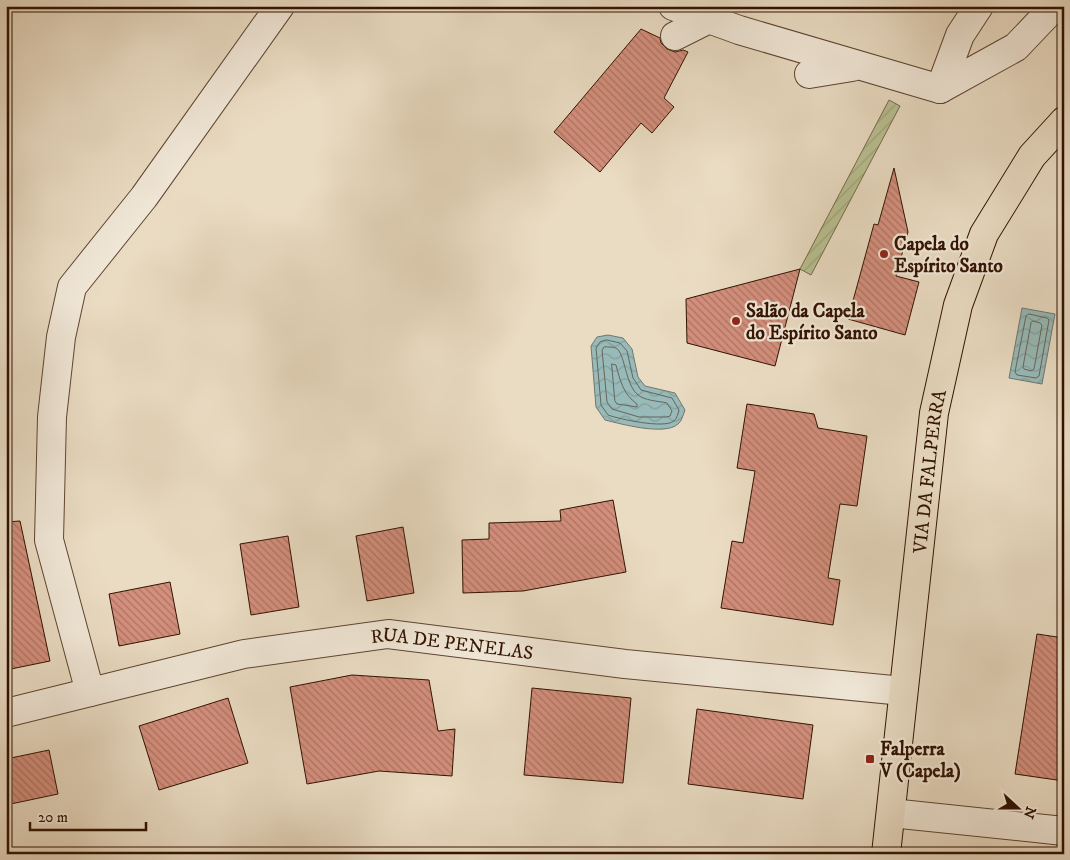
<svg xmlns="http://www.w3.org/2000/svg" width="1070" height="860" font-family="'IM FELL DW Pica',serif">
  <defs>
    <pattern id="garden-furrows" width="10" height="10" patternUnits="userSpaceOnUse" patternTransform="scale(1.25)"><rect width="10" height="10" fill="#b9c092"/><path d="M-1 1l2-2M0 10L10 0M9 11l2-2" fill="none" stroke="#a0a47c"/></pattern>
    <pattern id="water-waves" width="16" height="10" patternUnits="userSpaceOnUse" patternTransform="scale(1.25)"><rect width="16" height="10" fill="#98bab8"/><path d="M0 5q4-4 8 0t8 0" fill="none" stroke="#839f9c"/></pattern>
    <pattern id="building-back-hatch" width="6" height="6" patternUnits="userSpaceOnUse" patternTransform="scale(1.25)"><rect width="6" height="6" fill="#d48f7d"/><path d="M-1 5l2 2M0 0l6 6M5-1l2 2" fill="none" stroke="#ad7364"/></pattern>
  </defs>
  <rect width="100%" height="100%" fill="#eadcc3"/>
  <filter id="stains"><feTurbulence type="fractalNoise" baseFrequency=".004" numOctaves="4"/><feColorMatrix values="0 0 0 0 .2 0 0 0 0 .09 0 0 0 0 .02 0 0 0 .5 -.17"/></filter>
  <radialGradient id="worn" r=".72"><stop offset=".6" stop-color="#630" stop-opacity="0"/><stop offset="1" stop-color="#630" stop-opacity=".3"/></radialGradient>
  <path fill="url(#garden-furrows)" stroke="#75694a" d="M 889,100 L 900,106 L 811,275 L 800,269 Z"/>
  <path fill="url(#water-waves)" stroke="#6f776f" d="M 1022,308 L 1055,314 L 1042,384 L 1009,378 Z
    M 608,335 L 623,338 L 632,349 L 638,377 L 645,386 L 675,393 L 685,410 C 683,415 682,421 678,424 C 665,436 621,424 605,420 L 596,407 L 591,346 L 597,337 Z"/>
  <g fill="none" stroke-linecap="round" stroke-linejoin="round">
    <path stroke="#64665c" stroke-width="1" d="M 1029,314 L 1047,318 L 1049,320 L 1039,376 L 1036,378 L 1017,375 L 1015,372 L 1026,316 Z
      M 1033,321 L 1040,323 L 1042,325 L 1034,369 L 1031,371 L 1024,369 L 1023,367 L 1031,323 Z
      M 607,340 L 620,343 L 627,351 L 633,378 L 641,390 L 672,398 L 679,410 C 678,414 677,418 674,421 C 664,429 619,419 608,415 L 601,405 L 596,348 L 600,342 Z
      M 608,347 C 611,347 613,347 616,348 C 625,353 625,383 637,394 C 644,401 659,401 667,403 L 672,411 L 670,416 L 667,417 L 639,417 L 612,409 L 607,402 L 602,350 L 604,347 Z
      M 612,364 L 616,365 C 620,380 623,394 637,404 L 637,407 L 617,404 L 615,401 Z"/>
  </g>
  <path fill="url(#building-back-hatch)" stroke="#311201" d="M 641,29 L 660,38 L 661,43 L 667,49 L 675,52 L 683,50 L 688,52 L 664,98 L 674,107 L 652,133 L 641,123 L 600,172 L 554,132 Z
    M 894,168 L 908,232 L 896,276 L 919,282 L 905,335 L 848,319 L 874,224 L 878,225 Z
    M 800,269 L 775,366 L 687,343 L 686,299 Z
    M 747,404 L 814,414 L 818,428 L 867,436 L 857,506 L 840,504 L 828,578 L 840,580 L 833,625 L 721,608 L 732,541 L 743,543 L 755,471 L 737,468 Z
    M 613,500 L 626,572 L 523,591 L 463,593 L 462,540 L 489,539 L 489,523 L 561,521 L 560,510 Z
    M 20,521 L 50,661 L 6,670 L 6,522 Z
    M 403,527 L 414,593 L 367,601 L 356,536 Z
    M 288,536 L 299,607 L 251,615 L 240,544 Z
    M 170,582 L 180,634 L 119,646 L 109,594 Z
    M 1037,634 L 1064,638 L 1064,781 L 1015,774 Z
    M 352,675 L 429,680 L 438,731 L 455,729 L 452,776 L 379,771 L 307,784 L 290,687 Z
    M 532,688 L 631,698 L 623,783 L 524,775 Z
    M 228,698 L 248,763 L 159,790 L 139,726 Z
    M 697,709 L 813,725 L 803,799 L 688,784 Z
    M 49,750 L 58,794 L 6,805 L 6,759 Z"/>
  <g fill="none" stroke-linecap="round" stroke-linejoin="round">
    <defs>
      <g id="minor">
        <path d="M 673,6 L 739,30 L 940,89"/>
        <path d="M 979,6 L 960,35 L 940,89 L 1016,47 L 1055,6"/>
        <path d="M 675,36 L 709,19"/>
        <path d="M 809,74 L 852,67"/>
        <path d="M 90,692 L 49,540 L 52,417 L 61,337 L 72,287 L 144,197 L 280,6"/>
        <path id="s1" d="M 6,713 L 244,654 L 388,634 L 625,664 L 903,691"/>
        <path d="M 891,813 L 1064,831"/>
      </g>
      <g id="major">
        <path id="s2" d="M 886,854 L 934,413 L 958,305 L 984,234 L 1032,156 L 1064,121"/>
      </g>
    </defs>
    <use href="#minor" stroke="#5f4432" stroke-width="30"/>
    <use href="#major" stroke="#311201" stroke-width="30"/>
    <use href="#minor" stroke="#f1e8d8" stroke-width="28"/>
    <use href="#major" stroke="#eadcc3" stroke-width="28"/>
  </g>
  <g fill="#8f2418" stroke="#f1e8d8" stroke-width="2">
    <circle cx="884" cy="254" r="5"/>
    <circle cx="736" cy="321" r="5"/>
    <rect x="865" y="754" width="10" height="10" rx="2.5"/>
  </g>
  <g text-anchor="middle" stroke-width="4.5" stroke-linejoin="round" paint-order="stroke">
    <g font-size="19" font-weight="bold" fill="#311201" stroke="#f1e8d8" text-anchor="start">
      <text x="894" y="250">Capela do<tspan x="894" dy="22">Espírito Santo</tspan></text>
      <text x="746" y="317">Salão da Capela<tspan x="746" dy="22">do Espírito Santo</tspan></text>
      <text x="880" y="755">Falperra<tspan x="880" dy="22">V (Capela)</tspan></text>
    </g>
    <g font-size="19" fill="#311201" stroke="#f1e8d8">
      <text dy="7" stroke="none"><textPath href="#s2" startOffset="385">VIA DA FALPERRA</textPath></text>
      <text dy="7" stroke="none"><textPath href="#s1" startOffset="455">RUA DE PENELAS</textPath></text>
    </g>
  </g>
  <rect width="1070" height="860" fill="none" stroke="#eadcc3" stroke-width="25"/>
  <rect x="8" y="8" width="1055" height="845" fill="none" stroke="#311201" stroke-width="2.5"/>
  <rect x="12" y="12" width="1045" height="835" fill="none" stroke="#311201"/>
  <g transform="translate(1018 808) rotate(111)" stroke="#f1e8d8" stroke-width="4" paint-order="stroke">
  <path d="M0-4L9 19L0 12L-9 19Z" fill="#311201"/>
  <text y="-8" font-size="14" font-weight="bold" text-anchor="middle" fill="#311201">N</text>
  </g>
  <path d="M30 822v8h116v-8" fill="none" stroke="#311201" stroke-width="2.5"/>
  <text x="38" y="822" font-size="15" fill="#311201" stroke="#f1e8d8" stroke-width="4" paint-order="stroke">20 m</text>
  <rect width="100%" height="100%" filter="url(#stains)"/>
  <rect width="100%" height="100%" fill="url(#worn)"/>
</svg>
